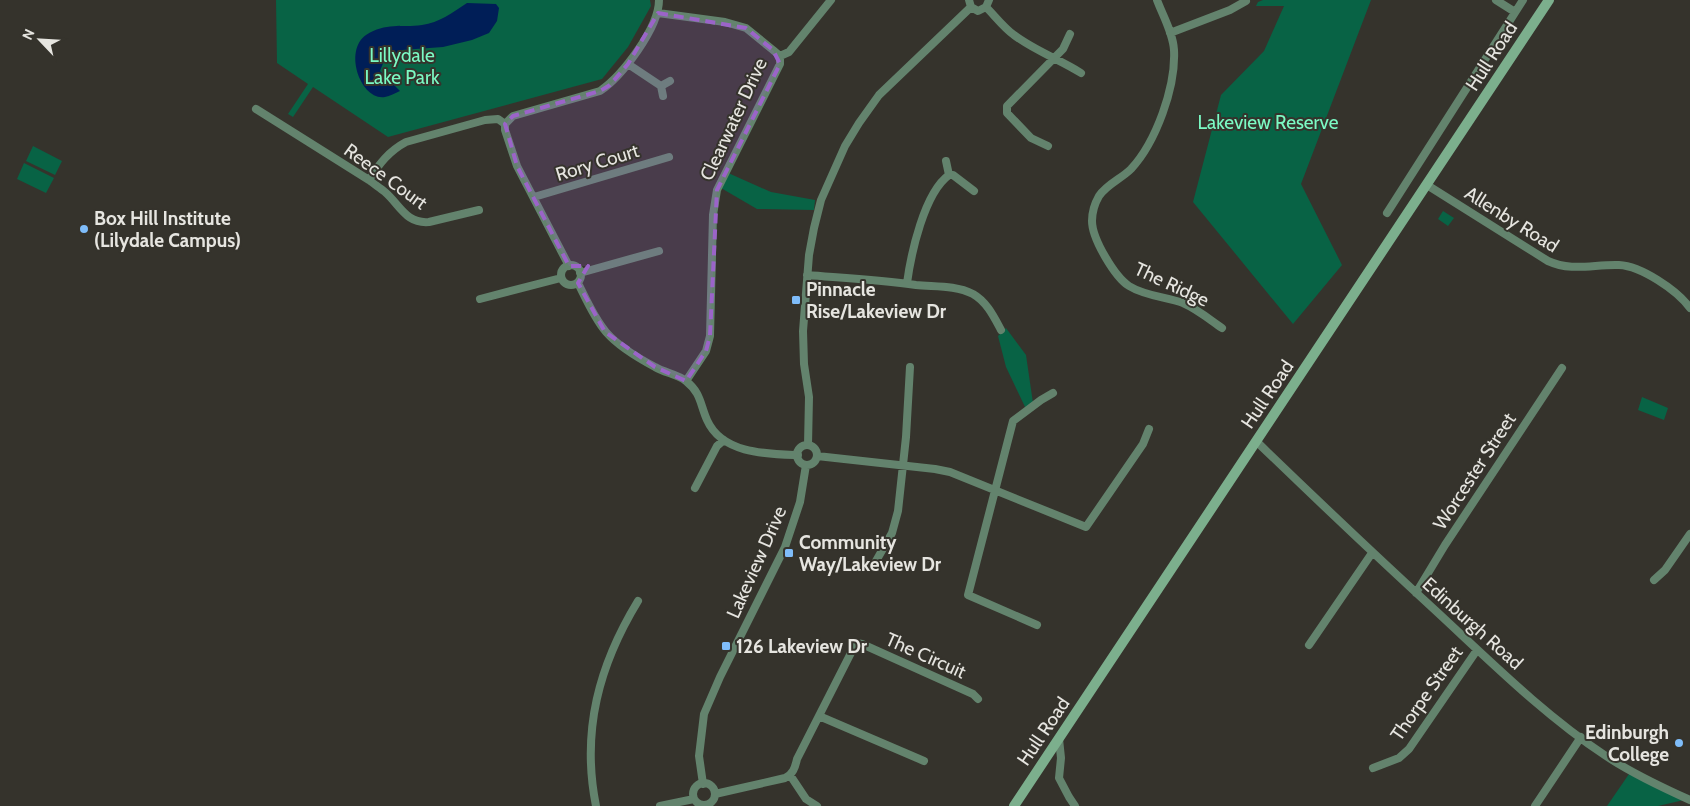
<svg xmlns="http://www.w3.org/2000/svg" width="1690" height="806" font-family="Cabin,sans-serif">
  <rect width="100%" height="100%" fill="#35332c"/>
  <path fill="#086345" d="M 276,0 L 650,0 L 651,6 L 628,47 L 602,79 L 388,137 L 313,87 L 293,117 L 288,114 L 308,84 L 277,63 Z
    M 1263,0 L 1371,0 L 1301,184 L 1342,265 L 1293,324 L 1193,202 L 1221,95 L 1264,51 L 1284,6 L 1256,6 L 1258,2 Z
    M 33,146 L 62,161 L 55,175 L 26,161 Z
    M 24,163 L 54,178 L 46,193 L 17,179 Z
    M 726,172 L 771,192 L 815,200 L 814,210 L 757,209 L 721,188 Z
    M 1443,211 L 1454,218 L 1448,226 L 1438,219 Z
    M 1006,328 L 1026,355 L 1033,403 L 1026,409 L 1006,367 L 998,336 Z
    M 1642,397 L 1668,408 L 1664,420 L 1638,410 Z
    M 1629,774 L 1684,800 L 1658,806 L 1607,806 Z"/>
  <path fill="#001e57" d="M 467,3 L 496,4 L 499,8 L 497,21 L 489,33 L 472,40 L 443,47 L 402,50 L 384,61 L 380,71 L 400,91 C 395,93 390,96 385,97 C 361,101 343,51 366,35 C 386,22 401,28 422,25 C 439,23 453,12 467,3 Z"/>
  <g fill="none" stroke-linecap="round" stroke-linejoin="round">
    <path stroke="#63836d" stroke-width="8" d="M 969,0 L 971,7 L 978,11 L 986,7 L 989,0
      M 1157,0 C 1163,16 1173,33 1174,50 C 1176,87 1156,142 1131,169 C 1121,179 1107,184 1099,196 C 1095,203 1092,213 1092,221 C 1092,239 1115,277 1129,286 C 1145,296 1166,297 1183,303 C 1197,309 1209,319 1222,328
      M 1496,0 L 1515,12
      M 986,7 C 995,16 1004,28 1014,35 C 1035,51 1059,59 1081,73
      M 658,13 L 725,22 L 746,28 L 773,50 L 780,56 L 780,64 L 717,190 L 713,215 L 710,336 L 706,351 L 686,381
      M 1170,33 L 1230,10 L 1246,1
      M 780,56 L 789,52 L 831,0
      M 628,64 L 661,86
      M 663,96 L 661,86 L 670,81
      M 256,109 L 369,180 C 374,184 380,188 385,192 C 400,205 406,224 429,222 L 479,210
      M 505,124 L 513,116 L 600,91 C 622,76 659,28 659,0
      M 505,124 L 505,130 L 517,166 L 569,266
      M 1048,146 L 1031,138 L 1007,113 L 1007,106 L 1063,49 L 1070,34
      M 946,161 L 949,175
      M 949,175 L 953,175 L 974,191
      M 369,180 C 379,164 389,151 406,142 L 485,120 L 498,119 L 505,124
      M 1427,185 L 1548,261 C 1572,272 1594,264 1619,265 C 1641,266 1677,290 1690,308
      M 534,197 L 669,157
      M 1387,213 L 1523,0
      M561 275a10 10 0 1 1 20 0a10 10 0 1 1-20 0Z
      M 580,273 L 659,251
      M 807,275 C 844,278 880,280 916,285 C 934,287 955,285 973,294 C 987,302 994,317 1001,330
      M 578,283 C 586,299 594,318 606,332 C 619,347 638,358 655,367 C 665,373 677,374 686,381 C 701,393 700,404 707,420 C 722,454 767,454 798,455
      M 907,283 C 911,254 924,193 949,175
      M 480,299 L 561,278
      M 1256,441 C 1316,499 1375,555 1436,611 C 1490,661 1544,715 1606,756 C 1633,774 1661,787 1690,800
      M 808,445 L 809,397 L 804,364 L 803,331 L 809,255 L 814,228 L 821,200 L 845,146 L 859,123 L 879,95 L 971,7
      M797 455a10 10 0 1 1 20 0a10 10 0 1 1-20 0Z
      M 817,456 L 935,469 L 950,472 L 1086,527 L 1143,444 L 1149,429
      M 695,488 L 717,446 L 724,440
      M 876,561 L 892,533 L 898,511 L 906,437 L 910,367
      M 1654,580 L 1665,570 L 1690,534
      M 1416,593 L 1445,545 L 1562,368
      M 1037,625 L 968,595 L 1013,421 L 1041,400 L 1053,393
      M 1309,645 L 1372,553
      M 819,716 L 924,761
      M 1059,739 L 1061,758 L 1059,778 L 1069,797 L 1075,806
      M 1373,768 L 1399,758 L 1409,749 L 1477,650
      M 790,775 L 806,799 L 817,806
      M693 794a11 11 0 1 1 22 0a11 11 0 1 1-22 0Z
      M 703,784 L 699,756 L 704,714 L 720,677 L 785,547 L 800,502 L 806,465
      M 715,794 L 785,778 C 793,774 795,768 797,759 L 854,647 L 857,643 L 862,644 L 973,694 L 978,699
      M 596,806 C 581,731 599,665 638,601
      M 660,806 L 694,799
      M 1535,806 L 1581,737"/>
    <path stroke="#7caf8d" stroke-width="10" d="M 1014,806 L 1549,0"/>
  </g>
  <path fill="#9b64c9" fill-opacity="0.2" stroke="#9b64c9" stroke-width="4" stroke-dasharray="10 6" stroke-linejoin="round" d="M 658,13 L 746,28 L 773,50 L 780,64 L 717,190 L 710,336 L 706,351 L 686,381 L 655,367 L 605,332 L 578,283 L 588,266 L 569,266 L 517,166 L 505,124 L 513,116 L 600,91 L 610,85 L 628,64 Z"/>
  <g fill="#7fbdfa" stroke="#35332c" stroke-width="2">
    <circle cx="84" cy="229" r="5"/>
    <rect x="791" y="295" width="10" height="10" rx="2.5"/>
    <rect x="784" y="548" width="10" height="10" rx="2.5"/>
    <rect x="721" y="641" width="10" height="10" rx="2.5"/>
    <circle cx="1679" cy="743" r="5"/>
  </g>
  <g text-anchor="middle" stroke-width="4" stroke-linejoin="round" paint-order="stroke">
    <g font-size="19" fill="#7bfac4" stroke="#35332c">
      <text x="402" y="62">Lillydale<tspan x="402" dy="22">Lake Park</tspan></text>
      <text x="1268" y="129">Lakeview Reserve</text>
    </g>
    <g font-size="19" fill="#e6e5e0" stroke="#35332c">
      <text transform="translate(1491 56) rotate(-57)" y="7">Hull Road</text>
      <text transform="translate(733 119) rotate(-65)" y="7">Clearwater Drive</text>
      <text transform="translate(597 162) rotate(-17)" y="7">Rory Court</text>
      <text transform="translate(386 176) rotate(36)" y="7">Reece Court</text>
      <text transform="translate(1512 219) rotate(32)" y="7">Allenby Road</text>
      <text transform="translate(1172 284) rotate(25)" y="7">The Ridge</text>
      <text transform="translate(1267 394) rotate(-56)" y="7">Hull Road</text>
      <text transform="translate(1474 471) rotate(-57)" y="7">Worcester Street</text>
      <text transform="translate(756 562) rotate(-66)" y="7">Lakeview Drive</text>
      <text transform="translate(1473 623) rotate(42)" y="7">Edinburgh Road</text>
      <text transform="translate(926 655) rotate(24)" y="7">The Circuit</text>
      <text transform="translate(1426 693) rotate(-55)" y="7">Thorpe Street</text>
      <text transform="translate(1043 731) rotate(-56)" y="7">Hull Road</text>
    </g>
    <g font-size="19" font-weight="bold" fill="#e6e5e0" stroke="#35332c" text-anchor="start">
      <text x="94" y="225">Box Hill Institute<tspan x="94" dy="22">(Lilydale Campus)</tspan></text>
      <text x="806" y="296">Pinnacle<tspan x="806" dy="22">Rise/Lakeview Dr</tspan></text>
      <text x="799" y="549">Community<tspan x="799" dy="22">Way/Lakeview Dr</tspan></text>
      <text x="736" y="653">126 Lakeview Dr</text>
      <text x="1669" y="739" text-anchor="end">Edinburgh<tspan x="1669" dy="22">College</tspan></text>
    </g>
  </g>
  <g transform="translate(40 40) rotate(295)" stroke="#35332c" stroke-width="4" paint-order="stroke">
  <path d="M0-4L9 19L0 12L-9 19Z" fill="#e6e5e0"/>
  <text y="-8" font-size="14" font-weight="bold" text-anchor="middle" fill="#e6e5e0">N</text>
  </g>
</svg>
